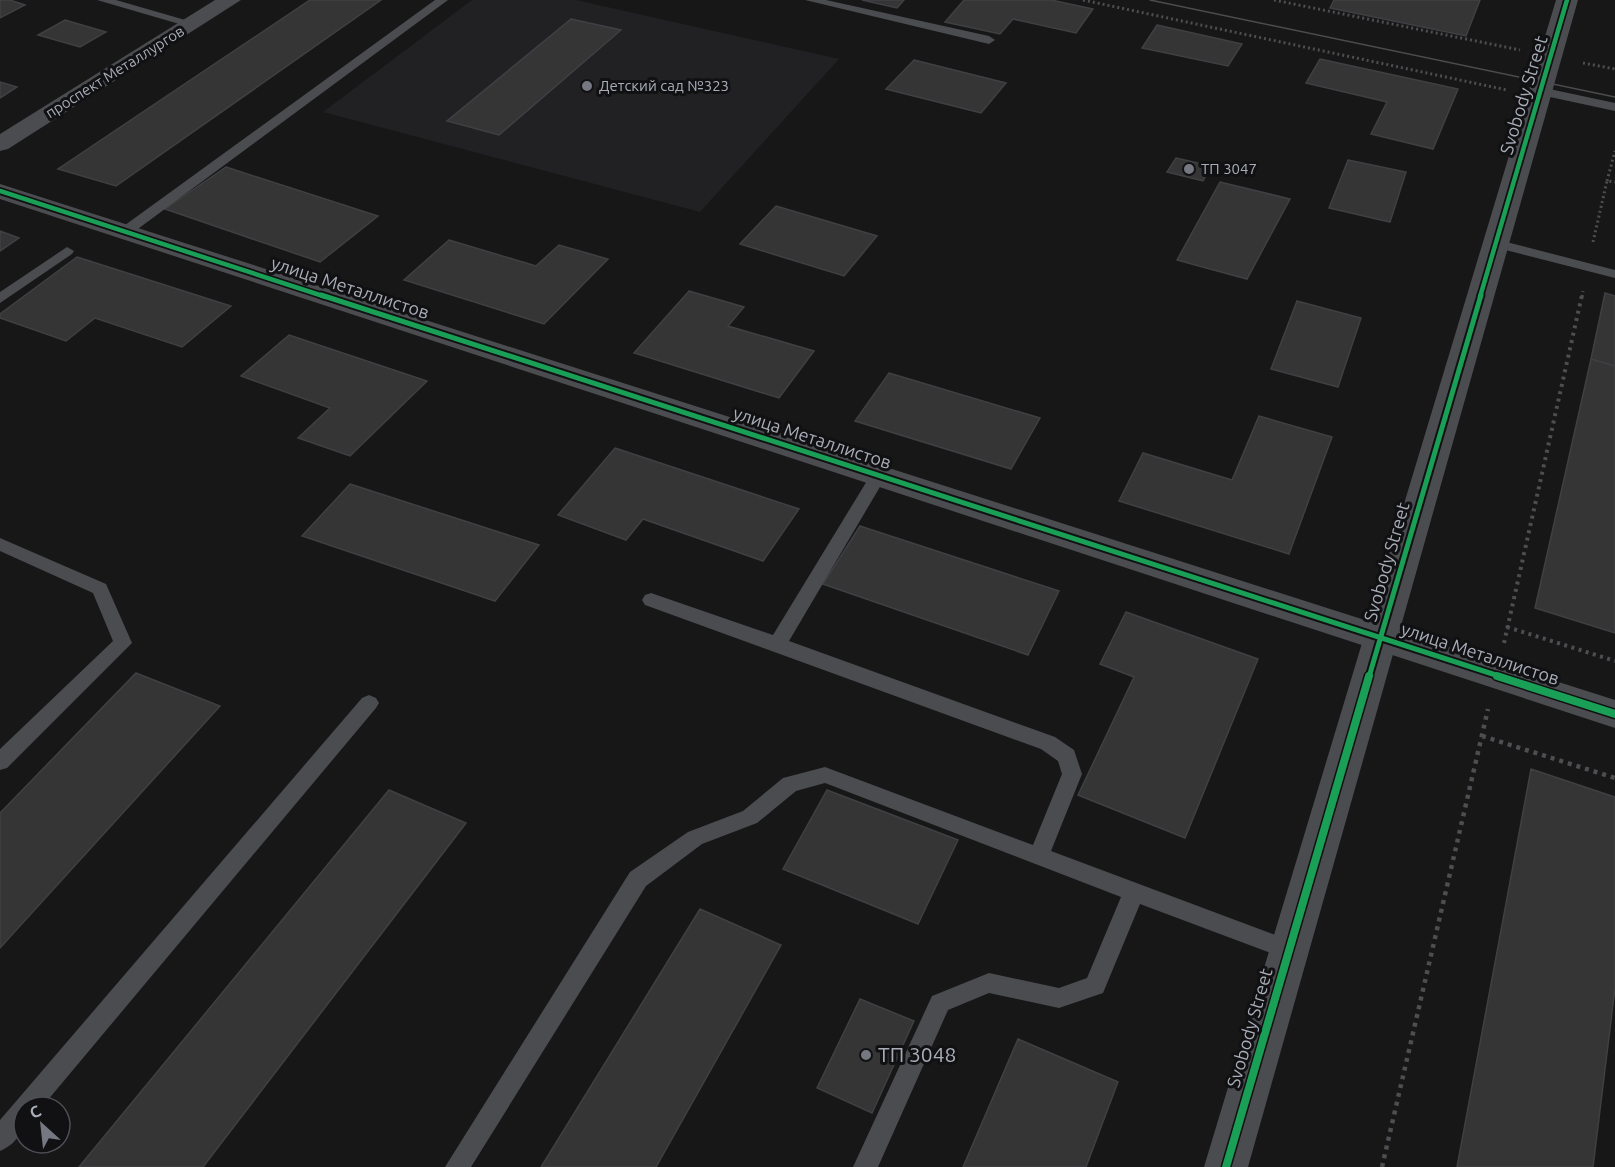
<svg xmlns="http://www.w3.org/2000/svg" width="1615" height="1167" font-family="Ubuntu,sans-serif">
  <rect width="100%" height="100%" fill="#171717"/>
  <path fill="#212123" d="M 472,0 L 576,0 L 839,59 L 700,212 L 323,112 Z"/>
  <path fill="#353536" stroke="#3f4043" stroke-width="1.5" d="M 0,0 L 10,0 L 25,5 L 0,18 Z
    M 310,0 L 381,0 L 116,186 L 58,169 Z
    M 862,0 L 904,0 L 897,8 Z
    M 964,0 L 1051,0 L 1093,9 L 1076,33 L 1013,19 L 1000,34 L 945,22 Z
    M 1334,0 L 1480,0 L 1466,36 L 1330,8 Z
    M 571,19 L 621,30 L 499,135 L 447,121 Z
    M 65,20 L 106,32 L 80,47 L 38,35 Z
    M 1157,25 L 1242,44 L 1228,66 L 1142,48 Z
    M 1320,59 L 1458,89 L 1433,149 L 1371,134 L 1387,102 L 1306,83 Z
    M 914,60 L 1006,83 L 981,113 L 886,89 Z
    M 0,82 L 17,87 L 0,98 Z
    M 1176,158 L 1211,166 L 1203,181 L 1167,172 Z
    M 1348,160 L 1406,172 L 1390,222 L 1329,208 Z
    M 226,167 L 378,216 L 320,262 L 165,209 Z
    M 1220,182 L 1290,199 L 1247,279 L 1177,260 Z
    M 776,206 L 877,236 L 844,276 L 740,244 Z
    M 0,231 L 19,238 L 0,251 Z
    M 449,240 L 536,266 L 559,245 L 608,259 L 544,324 L 404,280 Z
    M 77,257 L 231,306 L 182,347 L 95,318 L 66,341 L 0,318 L 0,314 Z
    M 689,291 L 744,307 L 728,326 L 814,351 L 779,398 L 634,353 Z
    M 1605,293 L 1615,296 L 1615,366 L 1591,359 Z
    M 1297,301 L 1361,318 L 1338,387 L 1271,369 Z
    M 289,335 L 427,381 L 350,456 L 298,438 L 330,408 L 241,376 Z
    M 1591,359 L 1615,366 L 1615,633 L 1535,608 Z
    M 889,373 L 1040,418 L 1011,469 L 855,421 Z
    M 1259,416 L 1332,437 L 1289,554 L 1119,501 L 1143,453 L 1232,480 Z
    M 615,448 L 799,509 L 763,561 L 643,519 L 626,540 L 558,515 Z
    M 350,484 L 539,545 L 495,601 L 302,536 Z
    M 860,526 L 1059,591 L 1028,655 L 823,584 Z
    M 1126,612 L 1258,659 L 1185,838 L 1078,795 L 1134,677 L 1100,664 Z
    M 136,673 L 220,706 L 0,948 L 0,813 Z
    M 1531,769 L 1615,797 L 1615,988 L 1593,1167 L 1457,1167 Z
    M 389,790 L 466,823 L 203,1167 L 79,1167 Z
    M 827,790 L 958,840 L 918,924 L 783,869 Z
    M 700,909 L 781,945 L 656,1167 L 541,1167 Z
    M 860,999 L 914,1021 L 872,1113 L 817,1088 Z
    M 1018,1039 L 1118,1082 L 1086,1167 L 963,1167 Z"/>
  <g fill="none" stroke-linecap="round" stroke-linejoin="round">
    <path stroke="#4d4e52" stroke-width="3" stroke-dasharray="2 3" stroke-linecap="butt" d="M 1083,0 L 1507,90
      M 1274,0 L 1520,50
      M 1583,63 L 1615,69
      M 1607,181 L 1615,151
      M 1593,242 L 1607,181 L 1615,182
      M 1582,297 L 1583,291"/>
    <path stroke="#4d4e52" stroke-width="4" stroke-dasharray="3 4.5" stroke-linecap="butt" d="M 1507,627 L 1615,661
      M 1504,643 L 1582,295"/>
    <path stroke="#4d4e52" stroke-width="4.5" stroke-dasharray="4 5" stroke-linecap="butt" d="M 1482,736 L 1615,778
      M 1382,1167 L 1488,709"/>
    <path fill="#4b4c50" fill-rule="evenodd" d="M 97,0 L 116,0 L 199,24 L 193,28 Z
      M 435,0 L 448,0 L 131,234 L 121,234 L 121,228 Z
      M 805,0 L 826,0 L 989,36 L 995,40 L 989,44 Z
      M 1540,87 L 1615,103 L 1615,111 L 1536,94 L 1536,88 Z
      M 1495,239 L 1615,270 L 1615,278 L 1490,246 L 1488,243 Z
      M 67,247 L 74,251 L 72,254 L 0,303 L 0,292 Z
      M 879,469 L 887,475 L 789,641 L 1055,737 L 1074,750 L 1082,774 L 1051,851 L 1297,943 L 1300,950 L 1297,957 L 1289,960 L 1140,904 L 1103,993 L 1059,1008 L 989,993 L 948,1010 L 878,1167 L 853,1167 L 932,996 L 989,973 L 1059,988 L 1087,978 L 1121,897 L 825,783 L 796,791 L 757,823 L 702,844 L 646,886 L 471,1167 L 445,1167 L 630,872 L 688,832 L 743,811 L 783,778 L 825,767 L 1033,845 L 1062,774 L 1058,761 L 1041,749 L 645,605 L 642,600 L 645,595 L 651,593 L 773,635 L 873,471 Z
      M 0,538 L 106,584 L 132,643 L 7,768 L 0,770 L 0,749 L 113,641 L 93,593 L 0,551 Z
      M 369,695 L 376,698 L 379,703 L 376,708 L 42,1107 L 24,1107 C 24,1127 21,1142 0,1151 L 0,1120 L 362,698 Z"/>
    <path fill="#4b4c50" fill-rule="evenodd" d="M 0,184 L 1615,700 L 1615,728 L 0,199 Z"/>
    <path fill="#4b4c50" fill-rule="evenodd" d="M 215,0 L 241,0 L 8,149 L 0,151 L 0,134 Z
      M 1556,0 L 1578,0 L 1248,1167 L 1204,1167 Z"/>
    <path stroke="#4b4c4f" stroke-width="1.5" d="M 1150,0 L 1615,97"/>
    <defs>
      <path id="cycleway-far2" d="M 0,191 L 326,297
        M 1480,297 L 1567,0"/>
      <path id="cycleway-far1" d="M 321,295 L 1502,677
        M 1369,677 L 1481,295"/>
      <path id="cycleway" d="M 1497,676 L 1615,714
        M 1226,1167 L 1369,676"/>
    </defs>
    <use href="#cycleway-far2" stroke="#111113" stroke-width="8"/>
    <use href="#cycleway-far1" stroke="#111113" stroke-width="9"/>
    <use href="#cycleway" stroke="#111113" stroke-width="11"/>
    <use href="#cycleway-far2" stroke="#1a9f57" stroke-width="4.5"/>
    <use href="#cycleway-far1" stroke="#1a9f57" stroke-width="5"/>
    <use href="#cycleway" stroke="#1a9f57" stroke-width="8"/>
  </g>
  <g fill="#757880" stroke="#111113" stroke-width="2">
    <circle cx="587" cy="86" r="6"/>
    <circle cx="1189" cy="169" r="6"/>
    <circle cx="866" cy="1055" r="6"/>
  </g>
  <g text-anchor="middle" stroke-width="6" stroke-linejoin="round" paint-order="stroke">
    <g font-size="15" fill="#a8adb8" stroke="#111113">
      <text transform="translate(115 72) rotate(-32)" y="5">проспект Металлургов</text>
    </g>
    <g font-size="15" fill="#a8adb8" stroke="#111113" text-anchor="start">
      <text x="599" y="91">Детский сад №323</text>
      <text x="1201" y="174">ТП 3047</text>
    </g>
    <g font-size="18" fill="#a8adb8" stroke="#111113">
      <text transform="translate(1524 95) rotate(-73)" y="6">Svobody Street</text>
      <text transform="translate(350 288) rotate(18)" y="6">улица Металлистов</text>
      <text transform="translate(812 438) rotate(18)" y="6">улица Металлистов</text>
      <text transform="translate(1387 562) rotate(-74)" y="6">Svobody Street</text>
      <text transform="translate(1480 654) rotate(18)" y="6">улица Металлистов</text>
      <text transform="translate(1250 1028) rotate(-74)" y="6">Svobody Street</text>
    </g>
    <g font-size="21" fill="#a8adb8" stroke="#111113" text-anchor="start">
      <text x="878" y="1062">ТП 3048</text>
    </g>
  </g>
  <g transform="translate(42 1125) rotate(333)"><circle r="28" fill="#111113" stroke="#4d4f55" stroke-width="1.5"/>
  <path d="M0-4.5L10 22L0 15L-10 22Z" fill="#757880"/>
  <text y="-9" font-size="16" font-weight="bold" text-anchor="middle" fill="#a8adb8">С</text>
  </g>
</svg>
